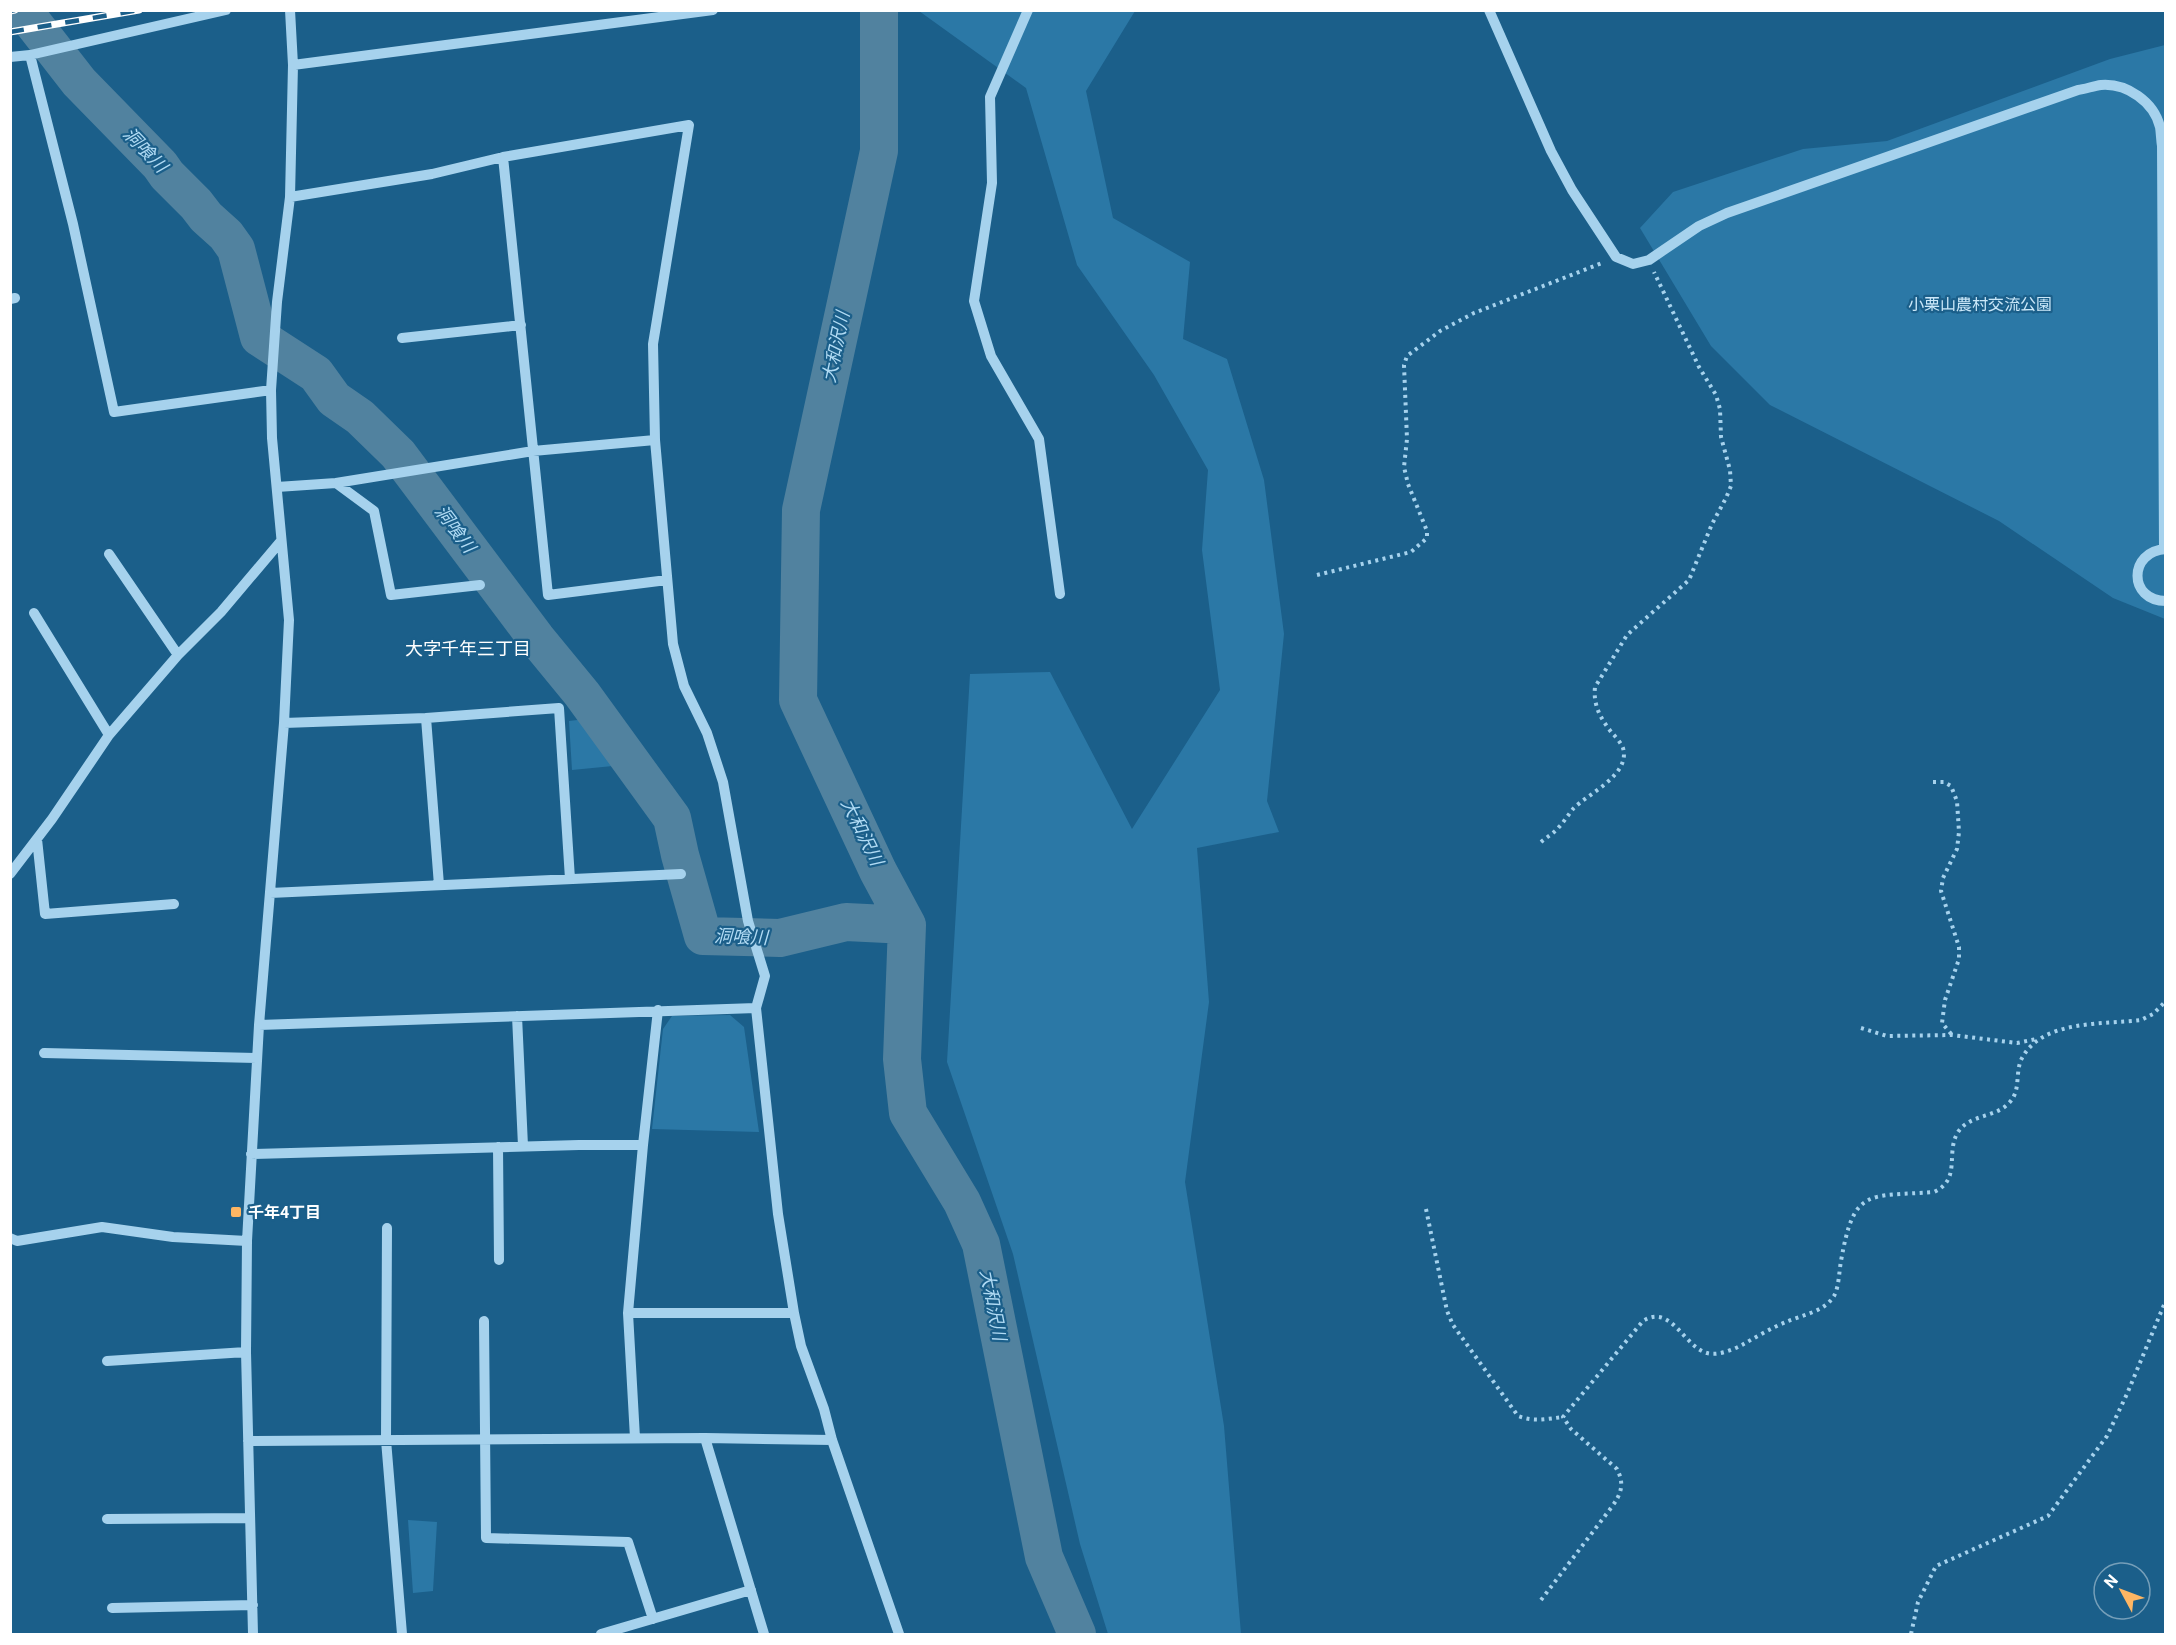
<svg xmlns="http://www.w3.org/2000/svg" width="2176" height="1645" font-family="Roboto,'Noto Sans JP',sans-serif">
  <rect width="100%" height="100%" fill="#1b5f8a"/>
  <path fill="#2b78a6" d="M 919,11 L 1135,11 L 1086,91 L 1113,218 L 1190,262 L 1183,339 L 1227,359 L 1264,480 L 1284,634 L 1267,801 L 1279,832 L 1197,848 L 1209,1002 L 1185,1182 L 1224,1426 L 1241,1634 L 1108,1634 L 1080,1544 L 1013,1254 L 947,1062 L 970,674 L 1050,672 L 1132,829 L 1220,690 L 1202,550 L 1208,470 L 1154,375 L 1077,265 L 1026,88 Z
    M 2165,45 L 2165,619 L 2113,598 L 1999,521 L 1770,405 L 1711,346 L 1640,228 L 1673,192 L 1803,149 L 1887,141 L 2110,59 Z
    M 594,718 L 623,765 L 572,770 L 569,721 Z
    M 730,1015 L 744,1027 L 759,1132 L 652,1129 L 663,1029 L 672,1016 Z
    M 408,1520 L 437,1522 L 433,1591 L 413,1593 Z"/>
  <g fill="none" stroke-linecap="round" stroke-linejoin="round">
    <path stroke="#51829f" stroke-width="38" d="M 23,10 L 79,82 L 160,165 L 167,175 L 196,204 L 206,217 L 226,235 L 236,249 L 259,337 L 316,374 L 334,399 L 360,417 L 398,454 L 536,638 L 582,694 L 672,818 L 680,855 L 703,936 L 780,938 L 846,922 L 907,925
      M 879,10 L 879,151 L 801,510 L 798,700 L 878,871 L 907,925 L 902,1059 L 908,1113 L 962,1202 L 981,1244 L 1044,1557 L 1077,1634"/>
    <path stroke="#a6d2ed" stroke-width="4" stroke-dasharray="3 4.5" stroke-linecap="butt" d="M 1317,575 L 1411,552 L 1427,538 L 1427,531 L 1408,484 L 1404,467 L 1407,439 L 1404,365 L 1407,356 L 1440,331 L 1474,313 L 1602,263
      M 1933,782 L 1944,782 L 1951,786 L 1957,801 L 1959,832 L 1957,849 L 1943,878 L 1941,891 L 1959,947 L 1959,959 L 1945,1000 L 1942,1023 L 1952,1035
      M 1541,842 C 1547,837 1554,833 1559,827 C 1564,822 1568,815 1573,809 C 1587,794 1631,775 1623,748 C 1621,743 1616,737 1612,733 C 1601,719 1593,706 1595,687 L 1627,635 L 1689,580 L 1712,524 L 1726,498 L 1731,486 L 1730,470 L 1721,437 L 1720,409 L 1716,395 L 1699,367 L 1654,272
      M 1861,1028 L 1887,1036 L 1952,1035 L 2017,1043 L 2036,1039
      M 1426,1209 L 1447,1311 L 1453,1325 L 1518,1416 C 1534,1422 1546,1419 1563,1417
      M 1541,1600 L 1611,1508 C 1621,1494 1625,1485 1617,1469 L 1571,1429 L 1563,1417 L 1643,1321 C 1671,1303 1684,1347 1707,1353 C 1718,1356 1732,1350 1742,1345 C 1756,1337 1771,1328 1786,1322 C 1802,1315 1824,1312 1834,1296 C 1839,1287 1839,1272 1841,1261 C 1854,1187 1867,1197 1934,1192 C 1962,1179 1945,1153 1958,1132 C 1970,1114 1995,1118 2009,1103 C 2021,1091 2015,1075 2021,1060 C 2041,1019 2102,1025 2141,1020 L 2153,1014 L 2166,1001
      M 1911,1634 L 1918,1602 L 1936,1566 L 2048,1516 L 2107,1436 L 2127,1394 L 2166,1300"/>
    <path stroke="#a6d2ed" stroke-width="10" d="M 1028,10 L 990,97 L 992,183 L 974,301 L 991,356 L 1039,439 L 1060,594
      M 1489,10 L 1551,151 L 1572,190 L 1616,257 L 1633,264 L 1649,260 L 1699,226 L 1727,213 L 2078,90 C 2085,89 2094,86 2101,85 C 2127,83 2154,102 2160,127 C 2161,133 2161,140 2162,146 L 2164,548
      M 30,55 L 73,224 L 114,412 L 271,390
      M 10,57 L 30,55 L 226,10
      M 293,65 L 713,10
      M 503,157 L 548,595 L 667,580
      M 290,197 L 432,174 L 503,157 L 689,125 L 653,344 L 655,440 L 673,644 L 684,686 L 707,733 L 723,782 L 748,921 L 765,976 L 756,1008 L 778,1214 L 794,1313 L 801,1346 L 824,1409 L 832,1440 L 899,1634
      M 10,299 L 15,298
      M 402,338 L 521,325
      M 336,483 L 533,451 L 655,440
      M 277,487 L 336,483 L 374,511 L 391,595 L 480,585
      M 2166,549 C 2128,551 2128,601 2166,601
      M 109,554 L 178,655
      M 34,613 L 109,735
      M 426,718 L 439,885
      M 284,723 L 426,718 L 559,708 L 570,879
      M 37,839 L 45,914 L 174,904
      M 10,874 L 52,819 L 109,735 L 178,655 L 221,612 L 281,541
      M 270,893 L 681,874
      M 517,1016 L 523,1146
      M 259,1025 L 756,1008
      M 44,1053 L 257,1058
      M 498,1147 L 499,1260
      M 251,1154 L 579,1145 L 643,1145
      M 387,1228 L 386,1440 L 402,1634
      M 10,1238 L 17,1241 L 102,1227 L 173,1237 L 247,1241
      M 628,1313 L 794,1313
      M 484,1321 L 486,1538 L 628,1542 L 653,1619
      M 107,1361 L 246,1352
      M 635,1438 L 628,1313 L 643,1145 L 658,1010
      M 705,1438 L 764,1634
      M 248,1441 L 705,1438 L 832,1440
      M 107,1519 L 250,1518
      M 112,1608 L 253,1605
      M 253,1634 L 246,1352 L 247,1241 L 259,1025 L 284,723 L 289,620 L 272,438 L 271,390 L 277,302 L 290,197 L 293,65 L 290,10
      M 601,1634 L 751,1590"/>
    <defs>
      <path id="rail" d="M 10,11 L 15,10
        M 10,32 L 139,10"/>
    </defs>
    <use href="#rail" stroke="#fff" stroke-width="7"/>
    <use href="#rail" stroke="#1b5f8a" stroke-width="4.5" stroke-dasharray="14" stroke-linecap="butt"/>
  </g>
  <rect fill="#feb663" stroke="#1b5f8a" stroke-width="2" x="230" y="1206" width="12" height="12" rx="3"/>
  <g text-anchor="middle" stroke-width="4.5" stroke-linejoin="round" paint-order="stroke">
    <g font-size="16" fill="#cbe8f9" stroke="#1b5f8a">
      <text x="1980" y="310">小栗山農村交流公園</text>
    </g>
    <g font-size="16" font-weight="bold" fill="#fff" stroke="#1b5f8a" text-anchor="start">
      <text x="248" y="1218">千年4丁目</text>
    </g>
    <g font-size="18" font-style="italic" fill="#b1dbf4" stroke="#1b5f8a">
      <text transform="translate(145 150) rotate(46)" y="6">洞喰川</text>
      <text transform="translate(836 347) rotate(-78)" y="6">大和沢川</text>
      <text transform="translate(455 529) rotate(53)" y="6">洞喰川</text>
      <text transform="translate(862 832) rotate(64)" y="6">大和沢川</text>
      <text transform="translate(741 937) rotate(2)" y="6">洞喰川</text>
      <text transform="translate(993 1305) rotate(79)" y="6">大和沢川</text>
    </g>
    <g font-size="18" fill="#fff" stroke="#1b5f8a">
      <text x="468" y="655">大字千年三丁目</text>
    </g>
  </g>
  <rect width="2176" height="1645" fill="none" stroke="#ffffff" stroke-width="24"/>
  <g transform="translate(2122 1591) rotate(311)"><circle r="28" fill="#1b5f8a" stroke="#769fb9" stroke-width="1.5"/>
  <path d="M0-4.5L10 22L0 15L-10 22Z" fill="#feb663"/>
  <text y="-9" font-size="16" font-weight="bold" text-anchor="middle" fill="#ffffff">N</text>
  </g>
</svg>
